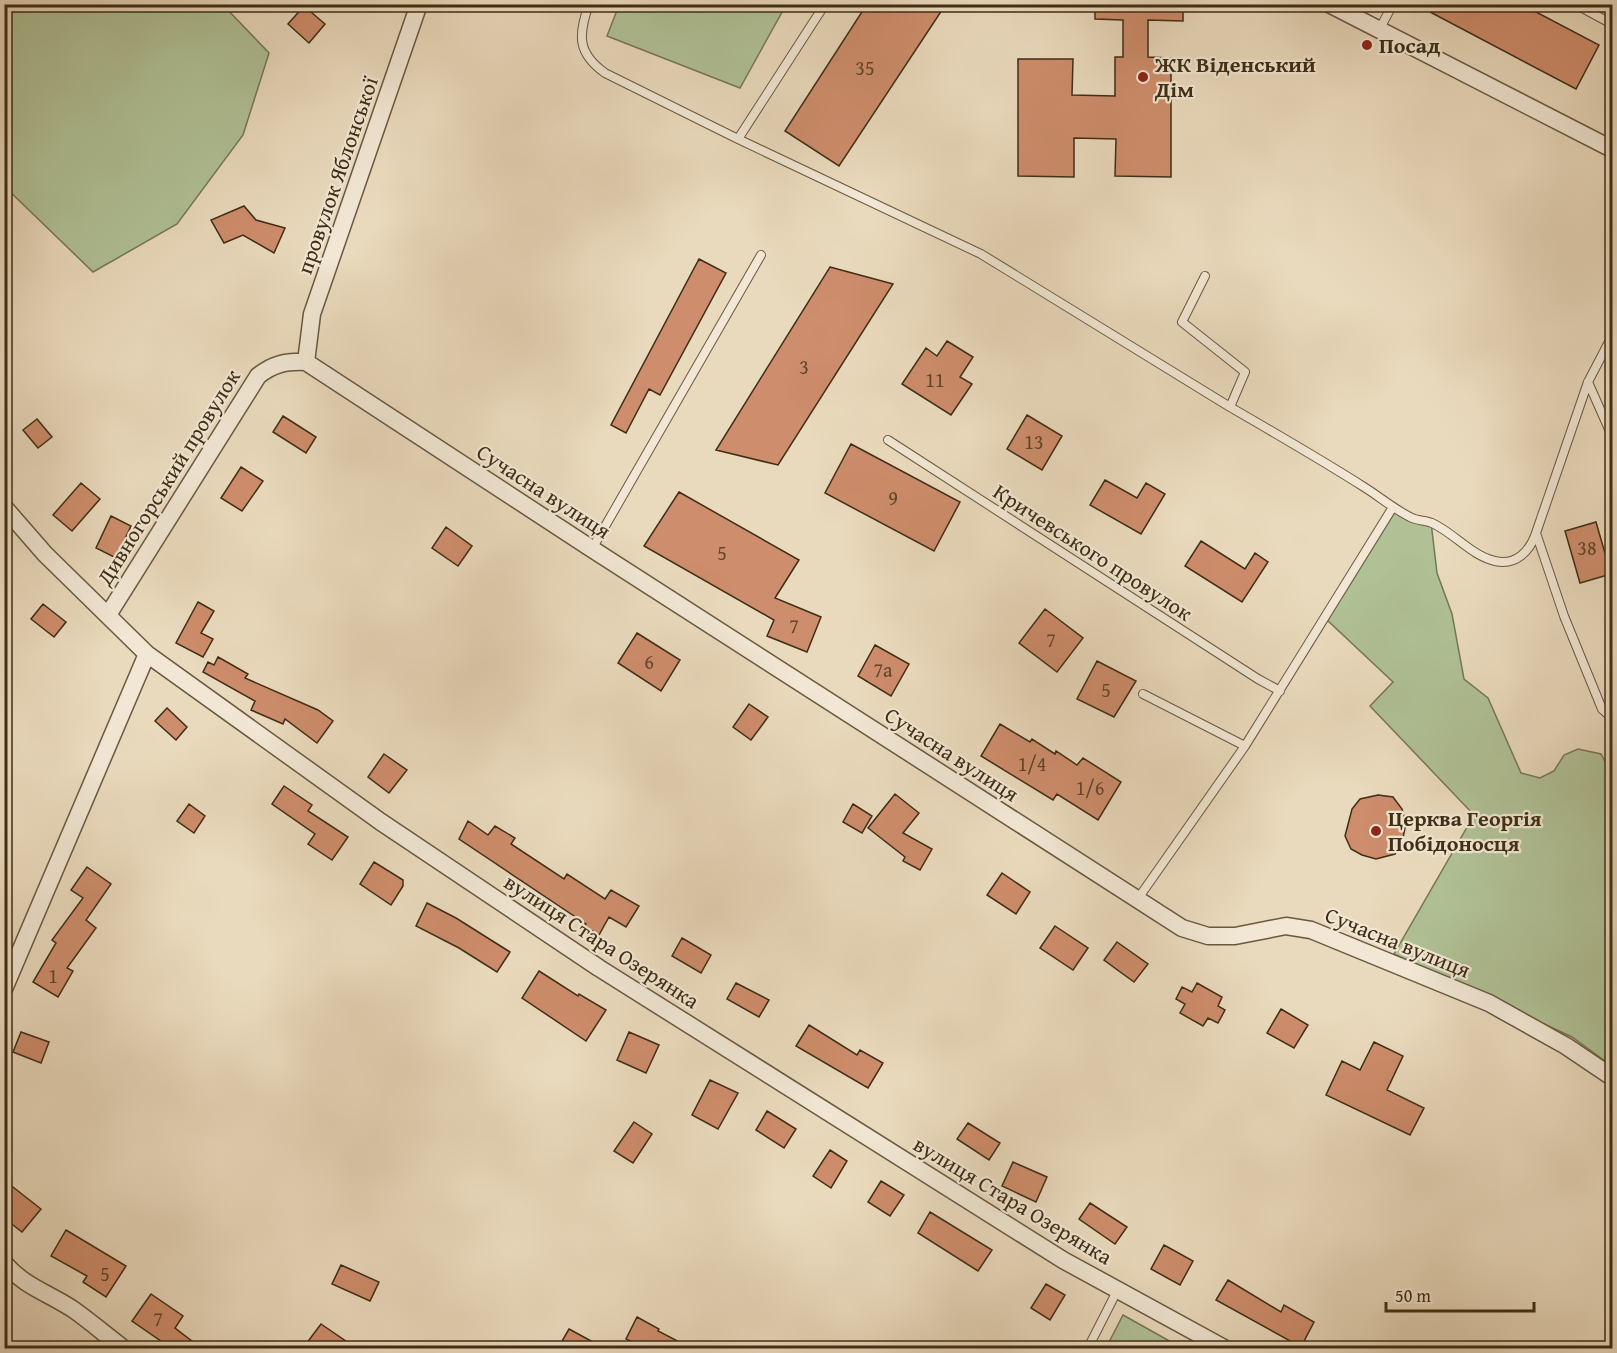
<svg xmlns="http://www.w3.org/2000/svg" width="1617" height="1353" font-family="'Gentium Book Plus',serif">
  <rect width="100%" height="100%" fill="#eadabd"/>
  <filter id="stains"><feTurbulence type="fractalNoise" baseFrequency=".00333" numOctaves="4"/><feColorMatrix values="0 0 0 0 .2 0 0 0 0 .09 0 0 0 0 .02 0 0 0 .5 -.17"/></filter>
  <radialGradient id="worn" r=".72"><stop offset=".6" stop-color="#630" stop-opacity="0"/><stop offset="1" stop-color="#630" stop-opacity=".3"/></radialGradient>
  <path fill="#b0c196" stroke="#777756" stroke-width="1.5" d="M 4,5 L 223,5 L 269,53 L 243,135 L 177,224 L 93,272 L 5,187 Z
    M 619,5 L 619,4 L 786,5 L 740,88 L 607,36 Z
    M 1393,507 L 1431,522 L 1437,573 L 1452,614 L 1464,679 L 1488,698 L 1521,773 L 1540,778 L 1554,771 L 1564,755 L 1578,749 L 1601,754 L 1612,775 L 1612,1066 L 1572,1037 L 1394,954 L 1474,815 L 1370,706 L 1393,682 L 1325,618 Z
    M 1123,1315 L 1182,1348 L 1106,1348 Z"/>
  <path fill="#ce8d6c" stroke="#3e2d15" stroke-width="1.5" d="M 867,4 L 946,4 L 839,166 L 785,131 Z
    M 1095,4 L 1183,4 L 1183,21 L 1148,20 L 1148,57 L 1171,58 L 1171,177 L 1115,176 L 1116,139 L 1074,138 L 1074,177 L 1018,176 L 1018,59 L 1073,59 L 1072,95 L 1115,96 L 1115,57 L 1123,57 L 1123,20 L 1095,19 Z
    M 1415,4 L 1521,4 L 1599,45 L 1576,89 Z
    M 304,6 L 325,24 L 309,43 L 288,24 Z
    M 244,206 L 256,220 L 285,228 L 274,253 L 243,235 L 224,243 L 211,220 Z
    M 699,259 L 726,273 L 660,395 L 649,389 L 626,433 L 611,425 Z
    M 830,267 L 893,284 L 778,465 L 716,450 Z
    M 947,341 L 973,357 L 960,377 L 972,384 L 951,415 L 902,384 L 926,348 L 937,356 Z
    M 1027,415 L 1062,436 L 1042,470 L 1007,449 Z
    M 283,416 L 316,437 L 306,453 L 273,432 Z
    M 37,419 L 52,437 L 38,448 L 23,430 Z
    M 851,444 L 960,502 L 934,551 L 825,493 Z
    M 241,467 L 263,481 L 242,511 L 221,498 Z
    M 1105,480 L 1137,498 L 1146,483 L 1165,494 L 1141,534 L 1090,505 Z
    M 81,483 L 100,499 L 72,531 L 53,515 Z
    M 679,492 L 799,560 L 775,598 L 821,617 L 807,652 L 767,636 L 774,620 L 644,546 Z
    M 111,516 L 131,526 L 116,558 L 96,548 Z
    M 1596,522 L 1611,574 L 1580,583 L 1565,531 Z
    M 446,527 L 472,546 L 458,566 L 432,548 Z
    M 1201,541 L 1245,569 L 1255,553 L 1268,562 L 1242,602 L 1185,566 Z
    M 198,602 L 214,611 L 201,633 L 213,639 L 203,657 L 176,643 Z
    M 43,604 L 66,622 L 54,637 L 31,619 Z
    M 1045,609 L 1083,638 L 1057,672 L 1019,643 Z
    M 637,633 L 680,660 L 661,691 L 618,663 Z
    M 875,645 L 909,664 L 891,696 L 858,676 Z
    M 218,657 L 248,674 L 245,678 L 318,710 L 333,721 L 317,743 L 285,719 L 283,724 L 251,710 L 255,701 L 203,672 L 208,662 L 214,665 Z
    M 1097,661 L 1136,681 L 1114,717 L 1077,699 Z
    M 749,704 L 768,717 L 751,740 L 733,727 Z
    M 167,708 L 187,727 L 176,740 L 155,721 Z
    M 1000,724 L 1030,742 L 1032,739 L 1055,754 L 1056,751 L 1077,765 L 1083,758 L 1121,782 L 1098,820 L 1057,794 L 1053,800 L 981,756 Z
    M 384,754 L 407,770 L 389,793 L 368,777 Z
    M 284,786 L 312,805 L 308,811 L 348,837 L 332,860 L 308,844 L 315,834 L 272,804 Z
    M 895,794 L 919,813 L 903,833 L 932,849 L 920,870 L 903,861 L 905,857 L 868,828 Z
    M 1378,795 L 1393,797 L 1402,809 L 1406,823 L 1403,838 L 1395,854 L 1376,859 L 1362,855 L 1351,849 L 1345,836 L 1352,809 L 1360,799 Z
    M 189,804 L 205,816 L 194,833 L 177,821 Z
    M 853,804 L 872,816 L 862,833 L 843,822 Z
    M 468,821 L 488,835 L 495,826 L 515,838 L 511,844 L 564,879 L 567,874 L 605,899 L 611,890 L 639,906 L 626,927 L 609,917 L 599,935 L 584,926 L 586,924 L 459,839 Z
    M 374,862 L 403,880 L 403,886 L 391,905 L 360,884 Z
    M 87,867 L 111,884 L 86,920 L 96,928 L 67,968 L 73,971 L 58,997 L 33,982 L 56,943 L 52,940 L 83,898 L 71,890 Z
    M 1002,873 L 1030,892 L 1016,914 L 987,895 Z
    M 427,903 L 456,918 L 510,952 L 497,972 L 459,948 L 416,926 Z
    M 1055,926 L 1088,948 L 1073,970 L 1040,948 Z
    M 682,938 L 711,955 L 701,973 L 672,956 Z
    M 1117,942 L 1148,964 L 1134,982 L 1104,960 Z
    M 539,971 L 578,996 L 579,994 L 606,1010 L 586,1041 L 522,998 Z
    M 736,983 L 769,1000 L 759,1017 L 727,999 Z
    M 1197,983 L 1222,997 L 1218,1006 L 1225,1010 L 1218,1023 L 1208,1018 L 1203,1026 L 1180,1013 L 1185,1004 L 1176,999 L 1182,987 L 1192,992 Z
    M 1281,1009 L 1308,1025 L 1294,1048 L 1267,1033 Z
    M 809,1025 L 857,1055 L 860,1050 L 883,1063 L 868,1088 L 796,1046 Z
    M 21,1032 L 49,1042 L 41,1063 L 13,1052 Z
    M 629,1032 L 659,1045 L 646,1073 L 617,1060 Z
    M 1374,1042 L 1403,1056 L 1387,1090 L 1424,1108 L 1410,1135 L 1326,1095 L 1342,1061 L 1360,1070 Z
    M 710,1080 L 738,1093 L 718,1129 L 692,1115 Z
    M 767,1111 L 796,1129 L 784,1148 L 756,1130 Z
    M 634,1122 L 652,1134 L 633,1163 L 614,1151 Z
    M 968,1123 L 1000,1143 L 989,1160 L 957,1139 Z
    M 830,1150 L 847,1161 L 831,1188 L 813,1176 Z
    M 1013,1162 L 1047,1177 L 1036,1202 L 1002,1186 Z
    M 4,1180 L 41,1209 L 22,1232 L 4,1218 Z
    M 881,1181 L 904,1195 L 890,1216 L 868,1202 Z
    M 1090,1203 L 1127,1227 L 1115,1244 L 1079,1219 Z
    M 930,1212 L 992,1250 L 978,1271 L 918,1233 Z
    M 66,1230 L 126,1266 L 106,1297 L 83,1282 L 87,1276 L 51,1256 Z
    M 1164,1245 L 1193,1261 L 1180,1285 L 1151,1269 Z
    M 341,1265 L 379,1282 L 370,1301 L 332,1284 Z
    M 1228,1280 L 1281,1312 L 1284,1305 L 1314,1322 L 1301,1347 L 1216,1300 Z
    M 1046,1284 L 1065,1295 L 1050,1320 L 1031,1308 Z
    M 151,1294 L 183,1316 L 175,1328 L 201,1348 L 171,1348 L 132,1321 Z
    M 637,1317 L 659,1329 L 658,1331 L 691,1348 L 645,1348 L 626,1339 Z
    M 321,1324 L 356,1348 L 303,1348 Z
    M 569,1329 L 604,1348 L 558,1348 Z"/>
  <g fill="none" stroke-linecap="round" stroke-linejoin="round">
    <defs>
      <path id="lane" d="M 589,4 C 578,35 577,53 605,73 L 738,139 L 981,254 L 1230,407
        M 1575,4 L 1612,24
        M 1379,30 L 1393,4
        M 738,139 L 825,4
        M 1205,276 L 1182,322 L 1245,372 L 1230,407 C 1275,433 1320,459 1364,487 C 1380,497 1394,509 1410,517 C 1417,521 1425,520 1432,523 C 1454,533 1472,556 1495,561 C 1516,566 1530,551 1536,533
        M 1612,336 L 1588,382 L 1536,533 L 1564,616 L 1602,709 L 1612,718
        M 1588,382 L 1612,436
        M 888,440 L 1258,679 L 1280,691
        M 592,549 L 761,255
        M 1143,694 L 1245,746
        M 1137,900 L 1245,746 L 1393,507
        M 1088,1348 L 1118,1289"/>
      <path id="street" d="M 1329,4 L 1612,149
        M 306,362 L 312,314 L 419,4
        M 4,507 L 45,554 L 147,654 L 381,822 L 599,968 L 1063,1260 L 1224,1348
        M 108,615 L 258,376 C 273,364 286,361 306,362 L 592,549 L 1182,928 L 1208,936 L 1235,936 L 1286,926 L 1311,930 L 1489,1003 L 1566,1046 L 1612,1077
        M 4,989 L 147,654
        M 4,1263 C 26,1288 49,1293 74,1310 C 91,1322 107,1336 123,1348"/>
    </defs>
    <use href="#lane" stroke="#69583f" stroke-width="10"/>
    <use href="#street" stroke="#69583f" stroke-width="19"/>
    <use href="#lane" stroke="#f1e7d4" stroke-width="8"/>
    <use href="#street" stroke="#f1e7d4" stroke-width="16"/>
  </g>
  <g fill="#8f2418" stroke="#f1e7d4" stroke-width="2">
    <circle cx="1367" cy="45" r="6"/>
    <circle cx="1143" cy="77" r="6"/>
    <circle cx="1376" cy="831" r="6"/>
  </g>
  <g text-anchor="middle" stroke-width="4.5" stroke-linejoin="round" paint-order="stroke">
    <g font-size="20" fill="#62452b">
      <text x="865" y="75">35</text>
      <text x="804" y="374">3</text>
      <text x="935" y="387">11</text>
      <text x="1034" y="449">13</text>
      <text x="893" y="505">9</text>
      <text x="1587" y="555">38</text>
      <text x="722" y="560">5</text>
      <text x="794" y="633">7</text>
      <text x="1051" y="647">7</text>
      <text x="649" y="669">6</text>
      <text x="883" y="677">7а</text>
      <text x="1106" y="697">5</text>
      <text x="1032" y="771">1/4</text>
      <text x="1090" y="795">1/6</text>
      <text x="53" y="983">1</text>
      <text x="105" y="1281">5</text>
      <text x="158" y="1326">7</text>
    </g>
    <g font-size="22" font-weight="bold" fill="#3e2d15" stroke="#f1e7d4" text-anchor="start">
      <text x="1379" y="53">Посад</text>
      <text x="1155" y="72">ЖК Віденський<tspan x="1155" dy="25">Дім</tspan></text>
      <text x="1388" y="826">Церква Георгія<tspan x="1388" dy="25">Побідоносця</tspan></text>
    </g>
    <g font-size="22" fill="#3e2d15" stroke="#f1e7d4">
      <text transform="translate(337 175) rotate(-71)" y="8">провулок Яблонської</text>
      <text transform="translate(168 477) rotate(-58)" y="8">Дивногорський провулок</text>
      <text transform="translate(544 491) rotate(33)" y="8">Сучасна вулиця</text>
      <text transform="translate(1093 552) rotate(33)" y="8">Кричевського провулок</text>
      <text transform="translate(952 754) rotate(33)" y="8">Сучасна вулиця</text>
      <text transform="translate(602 941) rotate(33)" y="8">вулиця Стара Озерянка</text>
      <text transform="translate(1398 942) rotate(22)" y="8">Сучасна вулиця</text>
      <text transform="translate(1013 1200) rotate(31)" y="8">вулиця Стара Озерянка</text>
    </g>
  </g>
  <rect width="1617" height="1353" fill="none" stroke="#eadabd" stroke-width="24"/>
  <rect x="6" y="6" width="1605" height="1341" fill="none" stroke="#3e2d15" stroke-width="3"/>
  <rect x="12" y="12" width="1593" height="1329" fill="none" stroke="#3e2d15" stroke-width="1.5"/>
  <path d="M1386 1302v9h148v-9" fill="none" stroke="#3e2d15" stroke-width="3"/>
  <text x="1395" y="1302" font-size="18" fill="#3e2d15" stroke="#f1e7d4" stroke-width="4.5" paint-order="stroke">50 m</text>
  <rect width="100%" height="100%" filter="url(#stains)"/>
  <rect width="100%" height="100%" fill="url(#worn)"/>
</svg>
